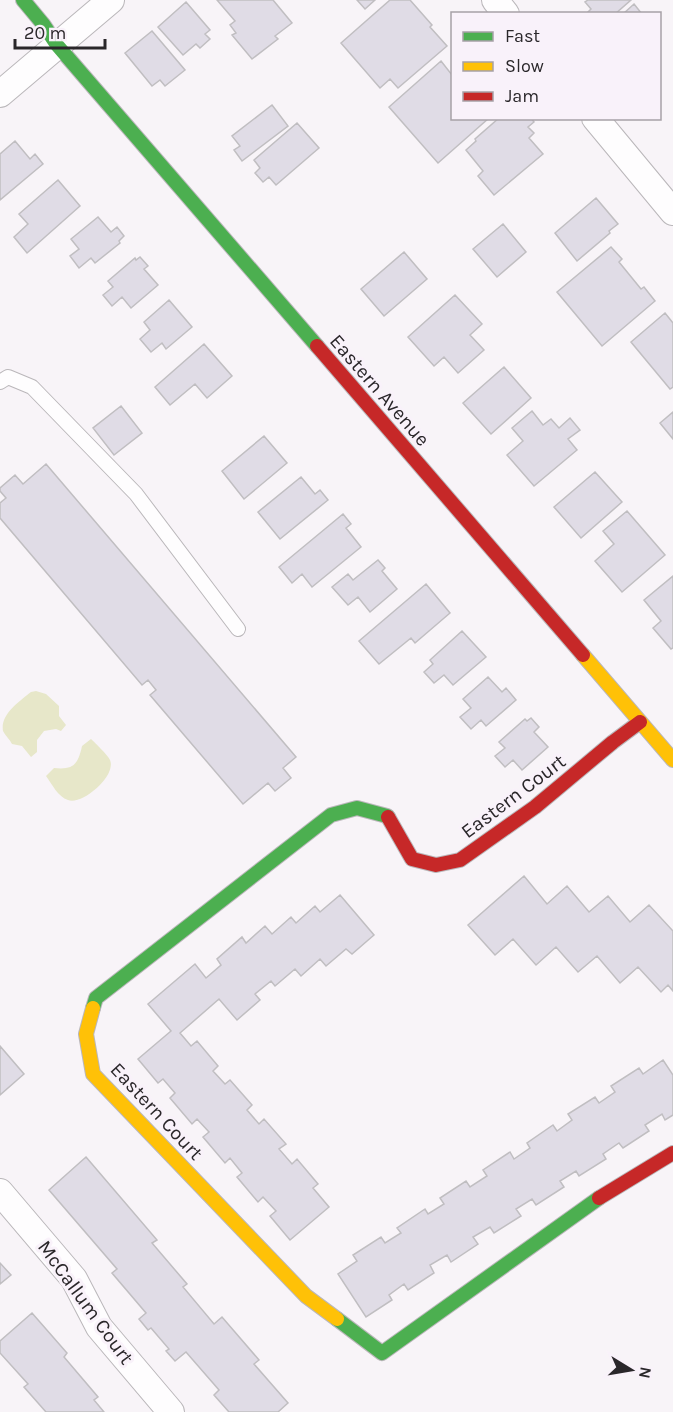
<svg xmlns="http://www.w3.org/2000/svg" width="673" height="1412" font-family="Karla,sans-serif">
  <rect width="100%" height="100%" fill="#f8f4f8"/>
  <path fill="#e7e7c9" d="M 36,691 L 46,694 L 59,706 L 59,716 L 66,725 L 61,731 L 56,729 L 44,731 L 37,740 L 37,752 L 31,757 L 22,746 L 12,744 C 10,740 5,735 3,731 C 0,714 20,701 31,692 Z
    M 91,739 C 96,744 107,754 110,760 C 117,776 81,806 68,800 C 58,797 52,784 46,776 L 54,768 C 73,770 78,765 82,746 Z"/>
  <path fill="#e0dce6" stroke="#c0bec1" stroke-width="1.5" d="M 217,0 L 273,0 L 292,23 L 275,36 L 278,39 L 252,59 L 232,35 L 236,33 L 230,25 L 235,21 Z
    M 357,0 L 375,0 L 365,9 Z
    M 390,0 L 410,0 L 432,25 L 430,27 L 447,46 L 398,88 L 390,79 L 380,88 L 341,43 Z
    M 588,0 L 631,0 L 615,14 L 586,14 L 591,9 L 585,2 Z
    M 186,2 L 210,30 L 205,34 L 210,39 L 200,48 L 196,44 L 183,55 L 158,27 Z
    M 634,4 L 642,14 L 623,14 Z
    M 152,31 L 185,70 L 165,86 L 160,80 L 152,86 L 125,53 Z
    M 441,61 L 452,75 L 452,118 L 489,118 L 438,163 L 389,107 Z
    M 272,105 L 288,126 L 242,161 L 234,150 L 240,146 L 232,136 Z
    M 499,118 L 531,118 L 534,122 L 528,127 L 534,133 L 529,138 L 543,154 L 494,195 L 478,176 L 483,171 L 466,150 L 476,141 L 475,139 Z
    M 297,123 L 319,148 L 276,185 L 269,177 L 263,182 L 255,173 L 260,168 L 254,160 Z
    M 15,141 L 30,159 L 35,154 L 43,164 L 0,200 L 0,154 Z
    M 58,180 L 80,206 L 27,253 L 14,237 L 28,224 L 19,214 Z
    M 596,198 L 618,224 L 609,231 L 610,233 L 577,261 L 555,233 Z
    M 98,217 L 111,232 L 117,227 L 124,236 L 119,241 L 120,243 L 95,263 L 91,258 L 79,268 L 70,256 L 79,249 L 71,239 Z
    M 503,224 L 526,252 L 497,277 L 473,249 Z
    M 611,247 L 622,259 L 619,262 L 641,289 L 644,287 L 655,301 L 602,346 L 557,292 Z
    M 404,252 L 427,279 L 384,316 L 361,289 Z
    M 140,257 L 148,266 L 144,269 L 158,285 L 131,308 L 122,297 L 112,306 L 103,295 L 113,287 L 108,281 L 135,258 L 136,260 Z
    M 455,295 L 482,324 L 470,335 L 484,350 L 458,373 L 444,357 L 434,366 L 408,337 Z
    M 169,300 L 192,327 L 166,349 L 162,343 L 151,352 L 140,339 L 150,330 L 144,322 Z
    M 665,313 L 673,323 L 673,387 L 670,389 L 631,342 Z
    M 204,344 L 232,376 L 207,398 L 195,384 L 170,405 L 155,387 Z
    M 504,367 L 531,398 L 491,434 L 463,403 Z
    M 121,406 L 142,433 L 114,455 L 93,428 Z
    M 532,411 L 543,425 L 551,419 L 559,428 L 570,418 L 580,430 L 568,439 L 577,450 L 534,486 L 507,455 L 523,441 L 512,428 Z
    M 673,412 L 673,439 L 660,423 Z
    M 264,436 L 287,463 L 244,499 L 222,471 Z
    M 46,464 L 296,757 L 283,768 L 291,778 L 275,791 L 268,783 L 243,804 L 150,695 L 156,690 L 148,680 L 142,685 L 0,518 L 0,503 L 6,498 L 0,491 L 0,488 L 15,475 L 23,484 Z
    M 595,472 L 622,502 L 581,538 L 554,507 Z
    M 301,477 L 315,494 L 320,490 L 328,500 L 280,539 L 258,512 Z
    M 627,511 L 665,555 L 622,592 L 595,561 L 614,544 L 603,531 Z
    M 343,514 L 351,524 L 346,528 L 361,547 L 312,587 L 302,574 L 292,583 L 279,567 Z
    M 378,560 L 385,568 L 382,571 L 397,589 L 370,612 L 358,597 L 348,605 L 332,587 L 348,574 L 353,580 Z
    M 673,576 L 673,648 L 671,649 L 653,628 L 661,621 L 644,600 Z
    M 426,584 L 450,613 L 415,643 L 411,638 L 379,664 L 359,641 Z
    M 462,631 L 486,657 L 453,685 L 444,675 L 434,683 L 424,672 L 433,664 L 430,660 Z
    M 488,677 L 502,692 L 506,688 L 516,700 L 486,726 L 481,720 L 471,729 L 460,717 L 471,708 L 463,699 Z
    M 531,718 L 539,727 L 534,732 L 548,747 L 522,770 L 513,760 L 505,767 L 495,756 L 505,748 L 499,742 L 525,719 L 527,721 Z
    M 524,876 L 547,904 L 567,886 L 589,912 L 608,896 L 630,922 L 649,905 L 673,931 L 673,991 L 668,985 L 661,992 L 638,967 L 620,983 L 597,956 L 578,972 L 556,947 L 536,965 L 513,939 L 495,955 L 468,925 Z
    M 340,895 L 374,935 L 352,954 L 346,949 L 326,966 L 320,959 L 301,976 L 295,969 L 275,986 L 271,981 L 255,994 L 260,1000 L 237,1020 L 219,999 L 180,1033 L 191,1046 L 197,1041 L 218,1066 L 213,1071 L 225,1084 L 230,1080 L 252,1105 L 247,1110 L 259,1124 L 264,1119 L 286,1144 L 279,1149 L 292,1164 L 297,1159 L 318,1184 L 313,1188 L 329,1207 L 290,1240 L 270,1216 L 276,1211 L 263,1197 L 258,1202 L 237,1177 L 242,1173 L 230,1158 L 225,1163 L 203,1137 L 209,1132 L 197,1119 L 192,1124 L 170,1098 L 175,1093 L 163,1079 L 158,1083 L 138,1059 L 171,1031 L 148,1004 L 195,964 L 206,978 L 221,965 L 217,959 L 242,937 L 246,943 L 265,926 L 272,934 L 291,917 L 296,923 L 315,906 L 320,912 Z
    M 0,1046 L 24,1074 L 0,1095 Z
    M 663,1060 L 673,1075 L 673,1115 L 665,1120 L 662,1114 L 645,1125 L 649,1131 L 623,1148 L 619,1143 L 603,1154 L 606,1159 L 579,1176 L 576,1171 L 560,1181 L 564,1187 L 536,1205 L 532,1199 L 516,1209 L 521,1216 L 494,1233 L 490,1227 L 473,1237 L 478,1244 L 451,1262 L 447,1255 L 430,1265 L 434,1273 L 408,1290 L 404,1284 L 389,1295 L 392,1300 L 366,1317 L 338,1274 L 357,1261 L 353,1255 L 381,1237 L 385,1243 L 401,1233 L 397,1228 L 425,1209 L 428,1214 L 444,1204 L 440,1198 L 466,1181 L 470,1187 L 487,1176 L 483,1170 L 510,1152 L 514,1159 L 530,1148 L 527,1143 L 553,1125 L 557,1131 L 572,1120 L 568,1114 L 595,1097 L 599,1103 L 615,1092 L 611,1086 L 639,1068 L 643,1074 Z
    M 86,1157 L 157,1240 L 152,1243 L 187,1284 L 183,1287 L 214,1324 L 222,1317 L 259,1360 L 254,1364 L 288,1403 L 278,1412 L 229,1412 L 214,1395 L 219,1390 L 186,1352 L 175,1361 L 166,1351 L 169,1349 L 151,1328 L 148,1330 L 139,1319 L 146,1313 L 112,1273 L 117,1269 L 49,1190 Z
    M 0,1263 L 11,1275 L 0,1284 Z
    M 32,1313 L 67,1353 L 64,1357 L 98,1397 L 94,1400 L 104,1412 L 46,1412 L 24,1387 L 28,1384 L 0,1353 L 0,1341 Z"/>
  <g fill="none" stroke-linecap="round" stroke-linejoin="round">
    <defs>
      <path id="lane" d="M 0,382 L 8,377 L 32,387 L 136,494 L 238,629"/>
      <path id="street" d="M 495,0 L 506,14
        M 0,94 L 111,0
        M 595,118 L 673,212
        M 0,1192 L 74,1279 L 99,1327 L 171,1412"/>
      <path id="fast" d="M 23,0 L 43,24 L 57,45 L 317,346
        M 93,1008 L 96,998 L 331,815 L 357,808 L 387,816 L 388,817
        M 337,1319 L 382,1353 L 599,1198"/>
      <path id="slow" d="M 583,655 L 673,760
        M 93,1008 L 86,1034 L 93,1074 L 306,1296 L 337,1319"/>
      <path id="jam" d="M 317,346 L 583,655
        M 388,817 L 412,859 L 436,865 L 460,860 L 535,807 L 613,742 L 640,722
        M 599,1198 L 673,1153"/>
    </defs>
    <use href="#lane" stroke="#bab7ba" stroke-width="16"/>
    <use href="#street" stroke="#bab7ba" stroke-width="28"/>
    <use href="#fast" stroke="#bab7ba" stroke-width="16"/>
    <use href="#slow" stroke="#bab7ba" stroke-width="16"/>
    <use href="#jam" stroke="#bab7ba" stroke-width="16"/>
    <use href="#lane" stroke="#fefdfe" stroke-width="14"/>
    <use href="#street" stroke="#fefdfe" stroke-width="26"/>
    <use href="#fast" stroke="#4caf50" stroke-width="14"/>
    <use href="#slow" stroke="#ffc107" stroke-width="14"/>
    <use href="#jam" stroke="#c62828" stroke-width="14"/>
  </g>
  <g text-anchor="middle" stroke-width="6" stroke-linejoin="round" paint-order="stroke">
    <g font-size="20" fill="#2a272a" stroke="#f9f2fa">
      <text transform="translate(380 390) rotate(49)" y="7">Eastern Avenue</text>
      <text transform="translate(513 796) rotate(-37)" y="7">Eastern Court</text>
      <text transform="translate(157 1111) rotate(47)" y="7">Eastern Court</text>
      <text transform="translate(86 1302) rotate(54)" y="7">McCallum Court</text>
    </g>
  </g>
  <rect x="451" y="12" width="210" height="108" fill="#f9f2fa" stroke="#a6a1a7" stroke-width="1.5"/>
  <rect x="463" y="32" width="30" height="9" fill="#4caf50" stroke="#a6a1a7" stroke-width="1.5"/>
  <text x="505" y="42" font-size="18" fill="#2a272a">Fast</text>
  <rect x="463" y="62" width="30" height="9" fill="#ffc107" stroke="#a6a1a7" stroke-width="1.5"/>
  <text x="505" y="72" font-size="18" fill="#2a272a">Slow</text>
  <rect x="463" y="92" width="30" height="9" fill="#c62828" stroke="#a6a1a7" stroke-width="1.5"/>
  <text x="505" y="102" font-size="18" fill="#2a272a">Jam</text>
  <g transform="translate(631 1370) rotate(101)" stroke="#f9f2fa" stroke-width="4.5" paint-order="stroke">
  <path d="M0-4.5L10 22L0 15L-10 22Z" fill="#2a272a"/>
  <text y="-9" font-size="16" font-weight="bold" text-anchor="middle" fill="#2a272a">N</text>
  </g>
  <path d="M15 39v9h90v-9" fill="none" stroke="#2a272a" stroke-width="3"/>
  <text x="24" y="39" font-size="18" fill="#2a272a" stroke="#f9f2fa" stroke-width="4.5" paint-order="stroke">20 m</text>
</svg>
